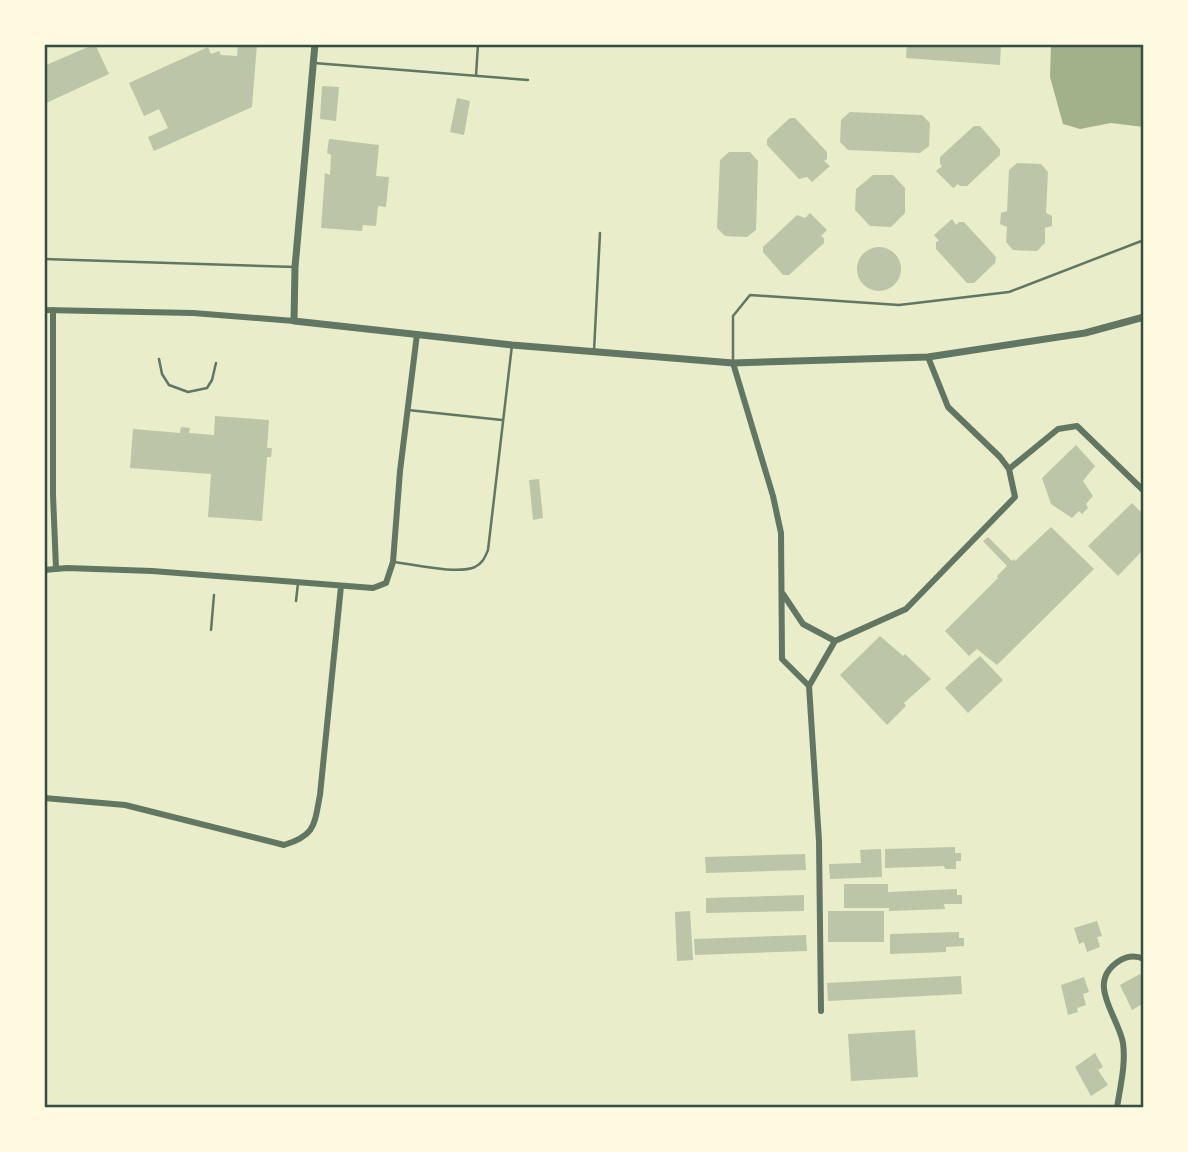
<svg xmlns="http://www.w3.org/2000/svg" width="1188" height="1152" font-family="'Golos Text',sans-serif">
  <rect width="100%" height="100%" fill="#e9edc9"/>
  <path fill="#a3b18a" d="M 1051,44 L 1144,44 L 1144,127 L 1111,123 L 1080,129 L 1063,124 L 1050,77 Z"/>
  <path fill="#bcc5a7" d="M 95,44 L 109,74 L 44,104 L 44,66 Z
    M 238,44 L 257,44 L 252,107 L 154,151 L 148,137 L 168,128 L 159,109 L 144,116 L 129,83 L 208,47 L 211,54 L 219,51 L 221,55 L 237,56 Z
    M 907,44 L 1001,44 L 1000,65 L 906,58 Z
    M 322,86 L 339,87 L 336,121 L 320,119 Z
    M 457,98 L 470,101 L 464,135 L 450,132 Z
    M 850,112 L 922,115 L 930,123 L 929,146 L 920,153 L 848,150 L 840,142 L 841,120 Z
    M 790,118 L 795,118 L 827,152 L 827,159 L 824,161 L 830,166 L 812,182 L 807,177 L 799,179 L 767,145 L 767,139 Z
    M 974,126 L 980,126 L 1000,149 L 1000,155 L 967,186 L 960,186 L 958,184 L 953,188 L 936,171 L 942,166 L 940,164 L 940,157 Z
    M 329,139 L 379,145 L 376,176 L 389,177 L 386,207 L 378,206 L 376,226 L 363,225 L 362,231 L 321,228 L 325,173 L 330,175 L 331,155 L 327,153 Z
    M 729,152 L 750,152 L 758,161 L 756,230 L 747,237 L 725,236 L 717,228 L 720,160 Z
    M 1017,163 L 1041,164 L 1048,172 L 1046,213 L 1052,216 L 1052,226 L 1045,228 L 1045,243 L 1037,251 L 1013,250 L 1006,242 L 1007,227 L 1000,224 L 1001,213 L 1007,211 L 1009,170 Z
    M 873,175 L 893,175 L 905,188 L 905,213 L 891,227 L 870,226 L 855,210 L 856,189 Z
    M 810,213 L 827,230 L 821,236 L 824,238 L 824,243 L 789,275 L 783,275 L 763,252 L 763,247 L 797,215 L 805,218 Z
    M 952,219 L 956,225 L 959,222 L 964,222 L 996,257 L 995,263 L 974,283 L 967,283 L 936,249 L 936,242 L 939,241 L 934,235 Z
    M857 269a22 22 0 1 1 44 0a22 22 0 1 1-44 0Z
    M 215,416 L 269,420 L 267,448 L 272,448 L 271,457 L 267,457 L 262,521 L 208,517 L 211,474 L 130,468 L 133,429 L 180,433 L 181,427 L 190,428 L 189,433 L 214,435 Z
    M 1076,445 L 1095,466 L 1083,481 L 1093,496 L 1086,504 L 1088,508 L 1082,514 L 1079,511 L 1072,518 L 1051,504 L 1042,478 Z
    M 539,479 L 543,518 L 533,520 L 529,480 Z
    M 1132,503 L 1144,515 L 1144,549 L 1118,576 L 1088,546 Z
    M 1051,527 L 1094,569 L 997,665 L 977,649 L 969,656 L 945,631 L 998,578 L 997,576 L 1007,566 L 983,541 L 988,537 L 1012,561 L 1014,559 L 1015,561 Z
    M 880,636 L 903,656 L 905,654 L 931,679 L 904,703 L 906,706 L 887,725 L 840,675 Z
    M 980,656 L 1003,680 L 968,713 L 945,688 Z
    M 955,847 L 955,853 L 961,853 L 961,861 L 956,861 L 956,869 L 945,869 L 944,866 L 885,868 L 885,849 Z
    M 881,849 L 882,877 L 830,879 L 829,864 L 861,863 L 860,850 Z
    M 805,854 L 806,870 L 706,873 L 705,857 Z
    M 844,884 L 888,884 L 888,892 L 957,889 L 957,895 L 962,895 L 962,904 L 944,904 L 945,909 L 889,911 L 889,908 L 844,908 Z
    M 804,895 L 804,911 L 706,913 L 706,898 Z
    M 690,911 L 693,960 L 677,961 L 675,912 Z
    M 828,911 L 884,911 L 884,942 L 828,942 Z
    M 1097,921 L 1102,936 L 1097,937 L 1100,947 L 1087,952 L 1084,942 L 1079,944 L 1074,928 Z
    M 959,932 L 959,938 L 964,938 L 964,946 L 946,947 L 946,952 L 890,954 L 890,934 Z
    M 806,935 L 807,951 L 695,955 L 694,939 Z
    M 1140,974 L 1144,982 L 1144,1003 L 1132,1010 L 1120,985 Z
    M 961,976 L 962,994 L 828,1001 L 827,983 Z
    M 1084,977 L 1089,992 L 1083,994 L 1086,1005 L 1077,1008 L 1078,1012 L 1068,1015 L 1061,985 Z
    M 915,1030 L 918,1077 L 851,1081 L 848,1034 Z
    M 1095,1053 L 1103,1067 L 1098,1070 L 1108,1085 L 1091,1096 L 1075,1067 Z"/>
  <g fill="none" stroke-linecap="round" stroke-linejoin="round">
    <path stroke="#617663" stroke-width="2.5" d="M 314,63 L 528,80
      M 476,76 L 478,44
      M 44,259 L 295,267
      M 594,351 L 600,233
      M 159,359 L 162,374 L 169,385 L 188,392 L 207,388 L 212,380 L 216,363
      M 733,363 L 733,316 L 750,295 L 899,305 L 1009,292 L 1144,240
      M 408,410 L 502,420
      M 393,562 C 413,564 457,575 475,567 C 483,563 485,557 488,550 L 512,345
      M 296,601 L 298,583
      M 211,630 L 214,595"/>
    <path stroke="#617663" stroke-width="6" d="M 44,310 L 193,313 L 294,321
      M 53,310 L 53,495 L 56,568
      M 733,363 L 773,496 L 781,533 L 782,659 L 809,686
      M 1009,469 L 1058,429 L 1077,426 L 1144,491
      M 44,570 L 67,568 L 152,571 L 373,588 L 386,583 L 393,562 L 400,471 L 417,334
      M 783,594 L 803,624 L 835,641
      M 44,798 L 125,805 L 284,845 C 316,835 314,825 320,795 L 341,586
      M 821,1011 L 819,841 L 809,686 L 835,641 L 906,609 L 1015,497 L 1009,469 L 1000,457 L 948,407 L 928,357
      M 1117,1108 C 1120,1087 1126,1065 1123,1043 C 1118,1015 1085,983 1119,961 C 1127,956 1135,955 1144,959"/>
    <path stroke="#617663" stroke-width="7" d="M 315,44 L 295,267 L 294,321 L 512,345 L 733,363 L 928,357 L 1085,333 L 1144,317"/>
  </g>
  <rect width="1188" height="1152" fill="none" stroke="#fefae0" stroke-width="91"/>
  <rect x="46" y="46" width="1096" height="1060" fill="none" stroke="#344e41" stroke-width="2.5"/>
</svg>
